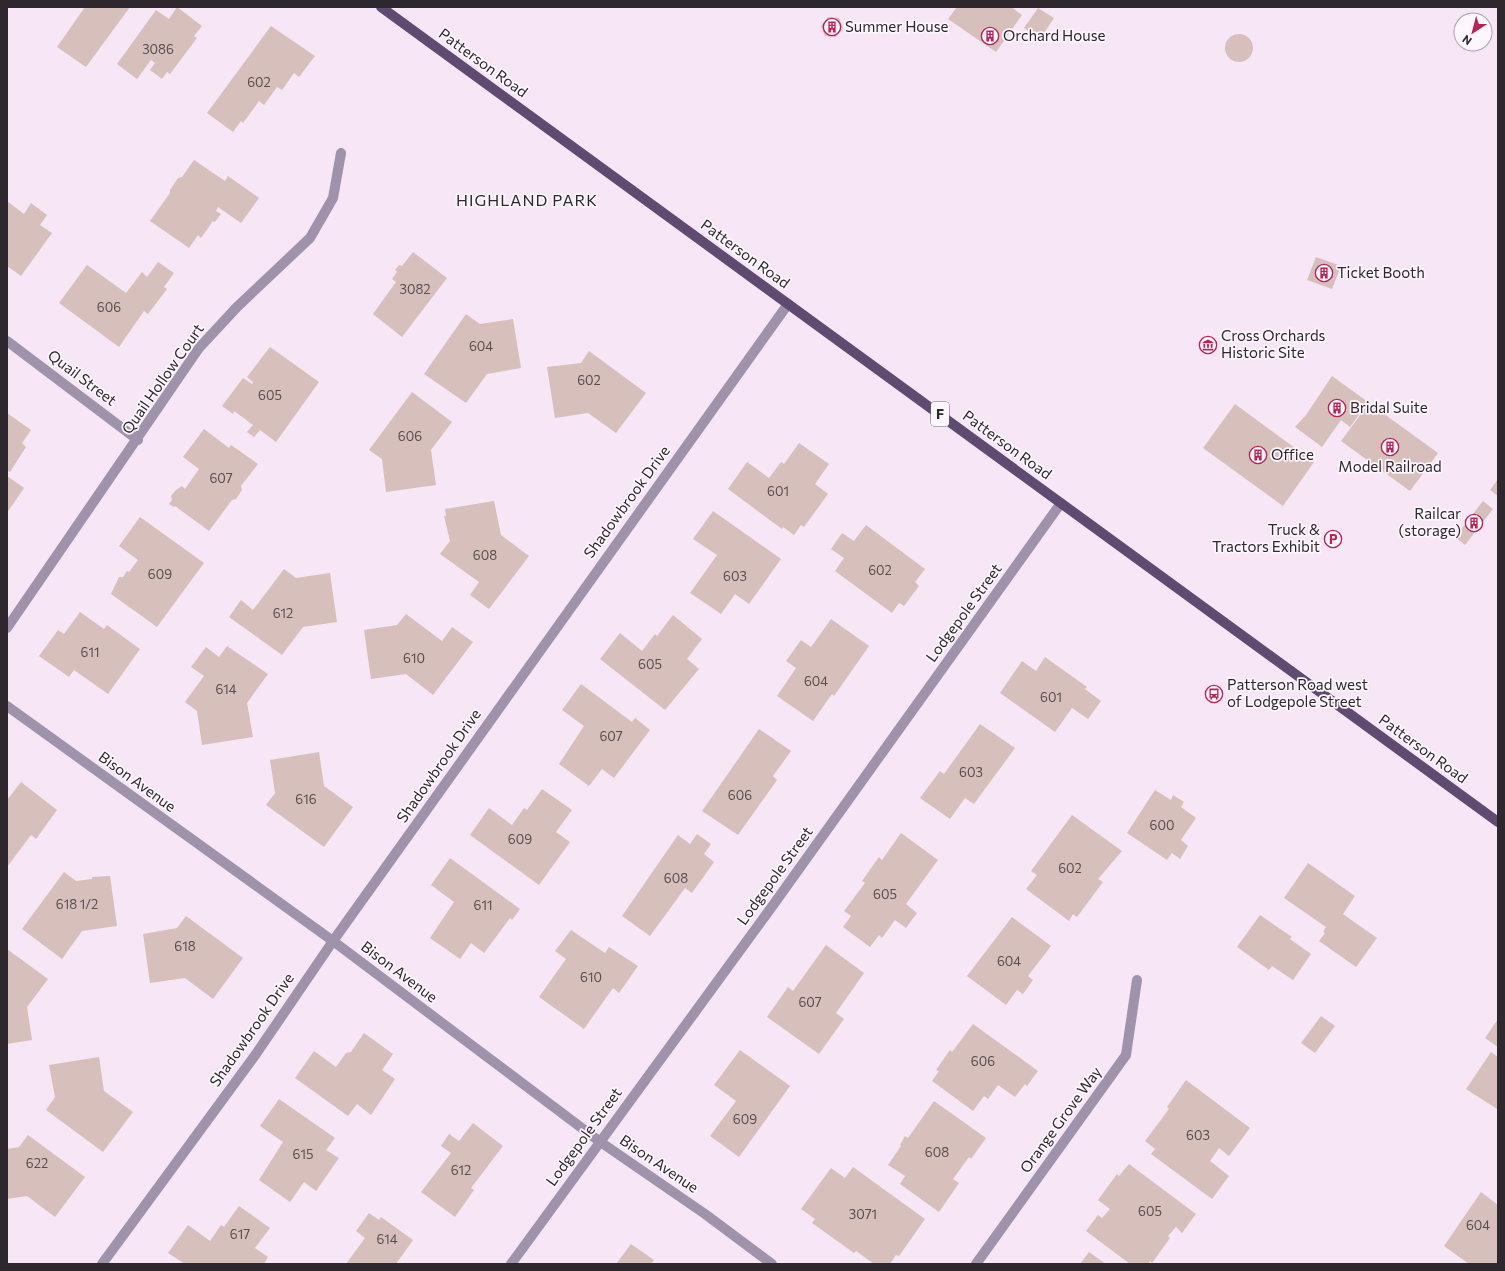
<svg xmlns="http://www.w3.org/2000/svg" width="1505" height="1271" font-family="Commissioner,sans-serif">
  <rect width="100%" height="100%" fill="#f6e6f6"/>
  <path fill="#d7bfbb" d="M 85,7 L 130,7 L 86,67 L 57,47 Z
    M 177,7 L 202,26 L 194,36 L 197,38 L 170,74 L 167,72 L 162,79 L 150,70 L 155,63 L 151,60 L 137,79 L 117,64 L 156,10 L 169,19 Z
    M 957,7 L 1011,7 L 1022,15 L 996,52 L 948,19 Z
    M 1038,8 L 1054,18 L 1040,39 L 1024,28 Z
    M 828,17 L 839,18 L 843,28 L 836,37 L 825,36 L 821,26 Z
    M 271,26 L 315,56 L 299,77 L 294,73 L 282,90 L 277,87 L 264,105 L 259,101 L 243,123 L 241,121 L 233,132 L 207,113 Z
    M1225 48a14 14 0 1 1 28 0a14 14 0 1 1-28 0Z
    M 194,160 L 225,181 L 228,176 L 259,198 L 241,223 L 218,207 L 216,211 L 221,214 L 215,222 L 213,221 L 201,238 L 198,235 L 189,248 L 150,221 L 170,193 L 170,190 L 178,178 L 182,177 Z
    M 7,201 L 24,214 L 31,203 L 47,215 L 40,225 L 52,233 L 21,276 L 7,266 Z
    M 413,252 L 447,278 L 402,337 L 373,314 L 396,282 L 392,279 L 397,272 L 395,270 L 399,265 L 402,266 Z
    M 1316,257 L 1341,266 L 1332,289 L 1307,280 Z
    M 158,262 L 174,273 L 164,287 L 167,289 L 148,314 L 144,311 L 119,347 L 59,303 L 87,265 L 126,293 L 142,272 L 147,277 Z
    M 466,314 L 480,324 L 513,319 L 521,368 L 487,374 L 466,403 L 424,374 Z
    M 270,347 L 319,382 L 276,442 L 260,430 L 254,437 L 247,432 L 253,425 L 234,411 L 233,414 L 222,406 L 243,378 L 252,384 L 253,382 L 247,377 Z
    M 589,351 L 646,393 L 616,433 L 588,413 L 555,418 L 547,367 L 581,363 Z
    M 1332,376 L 1368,402 L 1350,427 L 1341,420 L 1322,447 L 1295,427 L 1306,415 Z
    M 412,392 L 452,422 L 431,450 L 436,485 L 386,492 L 382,459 L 369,450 Z
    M 1369,403 L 1438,453 L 1410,491 L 1341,441 Z
    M 1235,404 L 1314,462 L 1283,506 L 1203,448 Z
    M 7,413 L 31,430 L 22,443 L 26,447 L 10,472 L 7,470 Z
    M 204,429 L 229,448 L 231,445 L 258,464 L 241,486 L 242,490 L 236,499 L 232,500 L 209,531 L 175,506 L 174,507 L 169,504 L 172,500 L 171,496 L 176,490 L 182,486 L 185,489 L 199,469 L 183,457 Z
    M 799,443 L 829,464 L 815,484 L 828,494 L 804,527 L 801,525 L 794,535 L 783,527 L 782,529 L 728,489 L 747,462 L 769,478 L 781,462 L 784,464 Z
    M 7,476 L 24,488 L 7,513 Z
    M 1498,479 L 1498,496 L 1490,490 Z
    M 494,501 L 501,535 L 529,556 L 489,609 L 470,595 L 479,582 L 440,554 L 450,541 L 444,516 L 446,516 L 445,509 Z
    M 1483,501 L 1493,509 L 1465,545 L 1455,537 Z
    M 713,511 L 781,559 L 749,604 L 735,594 L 721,614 L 690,593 L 717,555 L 693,539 Z
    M 140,517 L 204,563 L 157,627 L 111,594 L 119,577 L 123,577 L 127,571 L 129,572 L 138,560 L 119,546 Z
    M 866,525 L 925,569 L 915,582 L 919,586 L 904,606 L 899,603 L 892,613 L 835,571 L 844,558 L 831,549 L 842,533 L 854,541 Z
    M 284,569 L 296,578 L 330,573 L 337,622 L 303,627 L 282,655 L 229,617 L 241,600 L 253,610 Z
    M 80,612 L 104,629 L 107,625 L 140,649 L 108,694 L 74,670 L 69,677 L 39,656 L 58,630 L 64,634 Z
    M 406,614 L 442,641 L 452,627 L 473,642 L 433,695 L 406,674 L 371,679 L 364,630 L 397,625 Z
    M 673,615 L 702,639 L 687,659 L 699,669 L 665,710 L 600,659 L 620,633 L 642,651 L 655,634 L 657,636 Z
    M 831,619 L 869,646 L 834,696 L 832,694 L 813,721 L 777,696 L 796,668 L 786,661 L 801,640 L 811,647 Z
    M 227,646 L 268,674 L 247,703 L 253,737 L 202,745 L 197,711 L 185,702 L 204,676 L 191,667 L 206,647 L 219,657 Z
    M 1045,657 L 1087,687 L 1085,689 L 1101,701 L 1088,719 L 1072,708 L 1055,732 L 1000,693 L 1022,661 L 1036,671 Z
    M 581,684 L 632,722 L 635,718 L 650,730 L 614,778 L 602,769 L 589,786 L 559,764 L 584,726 L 562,710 Z
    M 980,724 L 1015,748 L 974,804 L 965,798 L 950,819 L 920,798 L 940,771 L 944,774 Z
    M 759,729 L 791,751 L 773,776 L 777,780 L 738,835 L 702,811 Z
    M 319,752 L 324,786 L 353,807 L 324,847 L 266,805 L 275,793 L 270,760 Z
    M 21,782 L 57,810 L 36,839 L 31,835 L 7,867 L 7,800 Z
    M 542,789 L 572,810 L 556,832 L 570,842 L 539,885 L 470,835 L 489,808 L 512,825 L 524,808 L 527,810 Z
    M 1155,790 L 1171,800 L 1173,795 L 1184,802 L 1181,807 L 1196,818 L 1181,840 L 1188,846 L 1180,859 L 1172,853 L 1167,860 L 1127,833 Z
    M 1072,815 L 1122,851 L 1098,879 L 1103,882 L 1077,917 L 1073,914 L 1069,921 L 1026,889 L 1037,875 L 1031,871 Z
    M 901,833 L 938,860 L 906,904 L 917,913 L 906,928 L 895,920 L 882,938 L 879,935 L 870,947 L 843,927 L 851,916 L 844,911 L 865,883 L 862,881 L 879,857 L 882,860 Z
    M 697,834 L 711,844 L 704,854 L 714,862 L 692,893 L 685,888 L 650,936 L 622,916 L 678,835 L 690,844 Z
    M 450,858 L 520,909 L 512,920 L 510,918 L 484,953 L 471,943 L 460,959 L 430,938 L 454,902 L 431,885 Z
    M 1308,863 L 1355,896 L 1343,914 L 1377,938 L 1356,967 L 1319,941 L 1325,933 L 1323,932 L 1326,927 L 1284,898 Z
    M 64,872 L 76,881 L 92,879 L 92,877 L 110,876 L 117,926 L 82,931 L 62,959 L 22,929 Z
    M 1260,915 L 1292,937 L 1290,939 L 1311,954 L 1293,980 L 1272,966 L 1269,970 L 1237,947 Z
    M 186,916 L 243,958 L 213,999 L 185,978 L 150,983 L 143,934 L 177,928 Z
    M 1012,917 L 1051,946 L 1028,976 L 1033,980 L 1023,994 L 1017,990 L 1006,1005 L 967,976 Z
    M 571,930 L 605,953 L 609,947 L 638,966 L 619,993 L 613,988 L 584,1029 L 539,997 L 566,959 L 555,951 Z
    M 826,945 L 864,973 L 836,1013 L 844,1019 L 819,1054 L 767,1017 L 788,987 L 793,991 Z
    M 7,949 L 48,979 L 27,1007 L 32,1040 L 7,1044 Z
    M 1321,1016 L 1335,1026 L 1315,1053 L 1301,1043 Z
    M 1498,1019 L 1498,1047 L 1485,1038 Z
    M 973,1024 L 1038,1071 L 1027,1086 L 1025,1084 L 1015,1097 L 998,1085 L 988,1099 L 984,1096 L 973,1111 L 932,1081 L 939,1071 L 936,1070 L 950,1050 L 952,1052 Z
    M 364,1033 L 393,1054 L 382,1070 L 395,1079 L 371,1115 L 357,1104 L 348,1116 L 295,1078 L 314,1051 L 336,1067 L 346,1053 L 351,1052 Z
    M 740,1050 L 790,1086 L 739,1157 L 710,1136 L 736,1101 L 714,1085 Z
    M 1491,1052 L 1498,1057 L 1497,1109 L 1466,1089 Z
    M 99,1057 L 104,1091 L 133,1112 L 103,1152 L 46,1110 L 55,1097 L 49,1065 Z
    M 1186,1080 L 1250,1128 L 1229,1156 L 1219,1148 L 1210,1161 L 1229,1176 L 1212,1199 L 1151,1154 L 1155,1149 L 1145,1141 L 1169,1109 L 1167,1107 Z
    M 279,1099 L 335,1138 L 326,1150 L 339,1158 L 316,1191 L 304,1182 L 290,1202 L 259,1180 L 283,1142 L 260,1126 Z
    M 934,1101 L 986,1138 L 971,1159 L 969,1157 L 953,1179 L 959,1183 L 939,1212 L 900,1184 L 905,1176 L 888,1165 L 901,1146 L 900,1145 L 905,1136 L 908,1138 Z
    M 473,1123 L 503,1146 L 471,1188 L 474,1190 L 455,1217 L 421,1192 L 451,1153 L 441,1146 L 449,1134 L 459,1141 Z
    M 28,1135 L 85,1177 L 55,1217 L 27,1196 L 7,1199 L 7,1149 L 19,1147 Z
    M 1129,1164 L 1196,1214 L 1182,1233 L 1176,1227 L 1168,1236 L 1170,1238 L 1152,1263 L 1150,1261 L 1148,1264 L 1130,1264 L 1086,1231 L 1098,1215 L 1102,1218 L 1110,1209 L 1098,1200 L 1117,1174 L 1119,1176 Z
    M 853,1167 L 925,1219 L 899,1256 L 896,1255 L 890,1264 L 874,1264 L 856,1251 L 854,1253 L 812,1223 L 815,1219 L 801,1209 L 831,1168 L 845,1178 Z
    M 1481,1192 L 1498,1205 L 1498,1264 L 1469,1264 L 1444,1246 Z
    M 239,1206 L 270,1228 L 255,1248 L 268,1257 L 264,1264 L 185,1264 L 168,1253 L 188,1225 L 210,1241 L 221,1225 L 224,1227 Z
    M 369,1213 L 379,1220 L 381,1217 L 413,1240 L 396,1264 L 346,1264 L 365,1238 L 356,1231 Z
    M 631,1244 L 654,1260 L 651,1264 L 616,1264 Z
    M 1089,1252 L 1106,1264 L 1080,1264 Z"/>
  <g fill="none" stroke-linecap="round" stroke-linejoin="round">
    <path stroke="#9e93aa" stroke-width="10" d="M 7,341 L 138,440
      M 7,628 L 199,348 L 237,307 L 310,238 L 333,198 L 341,153
      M 7,706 L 333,941 L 599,1141 L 705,1214 L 772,1264
      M 102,1264 L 256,1054 L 333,941 L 788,304
      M 511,1264 L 771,908 L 1061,503
      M 976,1264 L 1126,1055 L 1137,980"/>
    <path stroke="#5f4a72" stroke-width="10" d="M 381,7 L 1498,822"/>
  </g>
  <defs>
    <symbol id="building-ring" viewBox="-11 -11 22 22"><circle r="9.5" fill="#fdf7fd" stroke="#b52656" stroke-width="1.5"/><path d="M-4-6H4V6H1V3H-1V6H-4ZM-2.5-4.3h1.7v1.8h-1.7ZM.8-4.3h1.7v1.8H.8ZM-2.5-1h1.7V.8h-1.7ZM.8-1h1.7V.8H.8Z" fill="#b52656"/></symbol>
    <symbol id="museum-ring" viewBox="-11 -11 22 22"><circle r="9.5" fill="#fdf7fd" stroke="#b52656" stroke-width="1.5"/><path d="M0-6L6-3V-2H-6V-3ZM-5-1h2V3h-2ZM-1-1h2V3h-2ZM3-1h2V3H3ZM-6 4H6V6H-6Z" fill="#b52656"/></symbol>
    <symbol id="parking-ring" viewBox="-11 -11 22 22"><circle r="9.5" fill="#fdf7fd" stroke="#b52656" stroke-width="1.5"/><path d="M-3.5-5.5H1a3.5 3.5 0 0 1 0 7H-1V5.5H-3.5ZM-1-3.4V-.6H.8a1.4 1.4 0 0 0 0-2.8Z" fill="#b52656"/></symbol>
    <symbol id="bus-ring" viewBox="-11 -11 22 22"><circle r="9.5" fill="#fdf7fd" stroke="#b52656" stroke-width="1.5"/><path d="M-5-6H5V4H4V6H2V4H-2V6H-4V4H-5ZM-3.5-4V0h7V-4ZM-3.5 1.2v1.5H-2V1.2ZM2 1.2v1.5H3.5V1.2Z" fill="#b52656"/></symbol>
  </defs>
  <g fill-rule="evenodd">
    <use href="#building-ring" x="822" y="17" width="20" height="20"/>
    <use href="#building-ring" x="980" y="26" width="20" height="20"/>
    <use href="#building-ring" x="1314" y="263" width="20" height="20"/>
    <use href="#museum-ring" x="1198" y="335" width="20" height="20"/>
    <use href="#building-ring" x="1327" y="398" width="20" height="20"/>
    <use href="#building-ring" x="1380" y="437" width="20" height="20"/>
    <use href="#building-ring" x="1248" y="445" width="20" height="20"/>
    <use href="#building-ring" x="1464" y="513" width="20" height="20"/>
    <use href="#parking-ring" x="1323" y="529" width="20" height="20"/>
    <use href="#bus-ring" x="1204" y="684" width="20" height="20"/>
  </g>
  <g text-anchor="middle" stroke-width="3.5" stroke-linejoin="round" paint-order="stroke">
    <g font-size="13" fill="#584e51">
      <text x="158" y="54">3086</text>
      <text x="259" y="87">602</text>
      <text x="415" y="294">3082</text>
      <text x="109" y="312">606</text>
      <text x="481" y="351">604</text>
      <text x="589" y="385">602</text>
      <text x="270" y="400">605</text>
      <text x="410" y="441">606</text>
      <text x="221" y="483">607</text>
      <text x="778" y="496">601</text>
      <text x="485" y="560">608</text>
      <text x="880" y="575">602</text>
      <text x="160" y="579">609</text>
      <text x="735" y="581">603</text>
      <text x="283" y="618">612</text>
      <text x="90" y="657">611</text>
      <text x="414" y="663">610</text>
      <text x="650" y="669">605</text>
      <text x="816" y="686">604</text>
      <text x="226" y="694">614</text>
      <text x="1051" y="702">601</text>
      <text x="611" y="741">607</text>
      <text x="971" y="777">603</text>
      <text x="740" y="800">606</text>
      <text x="306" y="804">616</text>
      <text x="1162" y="830">600</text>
      <text x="520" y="844">609</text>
      <text x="1070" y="873">602</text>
      <text x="676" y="883">608</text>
      <text x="885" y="899">605</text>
      <text x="77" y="909">618 1/2</text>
      <text x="483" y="910">611</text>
      <text x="185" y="951">618</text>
      <text x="1009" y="966">604</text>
      <text x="591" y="982">610</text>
      <text x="810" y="1007">607</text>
      <text x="983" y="1066">606</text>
      <text x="745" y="1124">609</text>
      <text x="1198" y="1140">603</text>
      <text x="937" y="1157">608</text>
      <text x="303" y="1159">615</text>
      <text x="37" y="1168">622</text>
      <text x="461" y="1175">612</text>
      <text x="1150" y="1216">605</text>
      <text x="863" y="1219">3071</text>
      <text x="1478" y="1230">604</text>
      <text x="240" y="1239">617</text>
      <text x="387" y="1244">614</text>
    </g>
    <rect fill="#fdf7fd" stroke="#6c666c" stroke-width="1" x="931" y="402" width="18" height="24" rx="3"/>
    <g font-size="14" font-weight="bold" fill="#2e282e">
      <text x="940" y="419">F</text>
    </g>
    <g font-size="15" fill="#2e282e" stroke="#fdf7fd" text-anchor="start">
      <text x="845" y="32">Summer House</text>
      <text x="1003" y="41">Orchard House</text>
      <text x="1337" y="278">Ticket Booth</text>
      <text x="1221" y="341">Cross Orchards<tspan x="1221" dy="17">Historic Site</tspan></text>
      <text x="1350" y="413">Bridal Suite</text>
      <text x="1271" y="460">Office</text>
      <text x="1390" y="472" text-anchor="middle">Model Railroad</text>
      <text x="1461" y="519" text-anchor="end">Railcar<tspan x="1461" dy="17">(storage)</tspan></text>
      <text x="1320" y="535" text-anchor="end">Truck &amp;<tspan x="1320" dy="17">Tractors Exhibit</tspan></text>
      <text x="1227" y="690">Patterson Road west<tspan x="1227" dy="17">of Lodgepole Street</tspan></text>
    </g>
    <g font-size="15" fill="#2e282e" stroke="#fdf7fd">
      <text transform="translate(483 63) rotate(36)" y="5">Patterson Road</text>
      <text transform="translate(745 254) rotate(36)" y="5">Patterson Road</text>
      <text transform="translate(82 378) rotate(37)" y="5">Quail Street</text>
      <text transform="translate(163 379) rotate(-55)" y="5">Quail Hollow Court</text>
      <text transform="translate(1007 445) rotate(36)" y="5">Patterson Road</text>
      <text transform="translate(627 502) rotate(-54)" y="5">Shadowbrook Drive</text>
      <text transform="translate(964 613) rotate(-54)" y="5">Lodgepole Street</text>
      <text transform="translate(1423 749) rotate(36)" y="5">Patterson Road</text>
      <text transform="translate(439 766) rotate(-55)" y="5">Shadowbrook Drive</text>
      <text transform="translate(137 782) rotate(36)" y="5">Bison Avenue</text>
      <text transform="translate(775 876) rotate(-54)" y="5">Lodgepole Street</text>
      <text transform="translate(399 972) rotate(37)" y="5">Bison Avenue</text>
      <text transform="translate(252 1030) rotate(-55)" y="5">Shadowbrook Drive</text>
      <text transform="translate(1061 1120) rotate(-54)" y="5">Orange Grove Way</text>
      <text transform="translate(584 1137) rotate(-54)" y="5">Lodgepole Street</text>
      <text transform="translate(659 1164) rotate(34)" y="5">Bison Avenue</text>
    </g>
    <g font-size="16" letter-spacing="1" fill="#2e282e" stroke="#fdf7fd">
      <text x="527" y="206">HIGHLAND PARK</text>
    </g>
  </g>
  <rect width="1505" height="1271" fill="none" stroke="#2e282e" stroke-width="16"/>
  <g transform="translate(1473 32) rotate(216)"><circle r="19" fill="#fdf7fd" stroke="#aaa4aa"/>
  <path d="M0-3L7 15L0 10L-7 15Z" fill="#b52656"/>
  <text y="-6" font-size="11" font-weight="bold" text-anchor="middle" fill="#2e282e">N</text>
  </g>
</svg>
